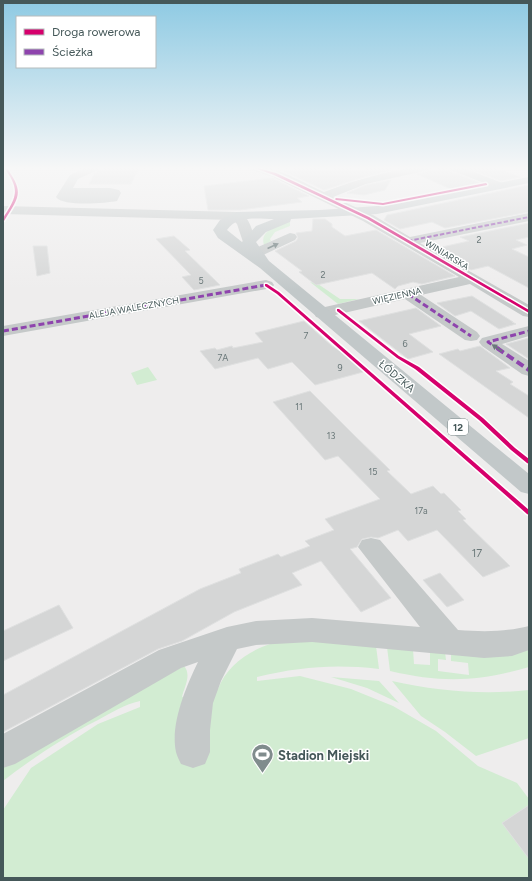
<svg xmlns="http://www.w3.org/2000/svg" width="532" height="881" font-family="Figtree,sans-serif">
  <rect width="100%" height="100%" fill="#eeeded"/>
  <path fill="#d2ecd2" d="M 290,222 L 290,226 L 275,232 L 270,239 L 271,241 L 264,245 C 259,230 279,225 290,222 Z
    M 310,282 L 318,284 L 340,299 L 359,299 L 338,304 Z
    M 148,367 L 157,380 L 137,385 L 131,373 Z
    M 307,641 L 376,646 L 379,669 C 334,664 300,667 257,677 L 257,681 L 300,676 L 351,689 L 393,706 L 436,731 L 478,766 L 517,783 L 529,799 L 529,878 L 3,878 L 3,810 L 31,768 L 98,724 L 140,707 L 140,701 C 125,704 111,713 98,720 C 64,737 33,758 3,781 L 3,764 L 184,666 C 192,675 184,687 182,697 L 218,689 C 226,667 248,651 270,644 C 281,641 295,642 307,641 Z
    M 387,647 L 413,649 L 414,664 L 430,665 L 430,651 L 445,652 L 446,660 L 438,659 L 438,671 L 469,675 L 468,663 L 451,661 L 451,652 L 529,647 L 529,667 C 477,682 442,683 390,671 Z
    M 331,677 L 379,681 L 399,703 L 367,688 Z
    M 392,681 C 437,691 483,695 529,690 L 529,738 L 476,756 L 445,732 L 421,716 Z"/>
  <path fill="#d5d6d6" stroke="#dfe0e0" d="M 102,167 L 139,167 L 131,184 L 89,184 L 95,173 L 101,170 Z
    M 305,167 L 312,167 L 323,171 L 344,167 L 354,171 L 374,167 L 382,167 L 391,170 L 364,177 L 324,190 L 284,171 Z
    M 446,167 L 447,170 L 483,184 L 453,190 L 417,174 Z
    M 464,167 L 492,167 L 520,177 L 501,181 Z
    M 272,178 L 309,196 L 297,198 L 302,202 L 240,210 L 208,210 L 204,186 Z
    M 391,180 L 385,190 L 364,195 L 347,193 L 366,185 Z
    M 529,185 L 529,212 L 445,228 L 432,222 L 400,229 L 384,220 L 387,215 Z
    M 313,219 L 325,219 L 332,224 L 332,227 L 345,236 L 376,230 L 455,276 L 422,284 L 413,282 L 398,286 L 395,289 L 372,273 L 316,285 L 299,272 L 302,271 L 275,251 L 296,241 L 298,238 L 296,233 L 312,231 Z
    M 529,223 L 529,237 L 516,240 L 527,245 L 512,249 L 529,257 L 529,288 L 488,266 L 471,270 L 433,249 L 469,241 L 460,237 Z
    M 174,236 L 190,250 L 185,251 L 220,285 L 194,290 L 182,277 L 191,275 L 156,239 Z
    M 33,246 L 47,246 L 50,273 L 37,276 Z
    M 472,296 L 513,322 L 512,322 L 516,324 L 499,329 L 471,311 L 455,316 L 437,303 Z
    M 416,308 L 441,326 L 409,334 L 433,352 L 408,359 L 359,321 Z
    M 304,321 L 332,346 L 342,352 L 363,372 L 315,385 L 292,362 L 268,369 L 258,358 L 215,369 L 200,351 L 215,348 L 217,350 L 232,346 L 233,348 L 263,342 L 255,333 Z
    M 529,338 L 529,359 L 506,344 Z
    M 480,346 L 510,368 L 496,371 L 513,382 L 510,384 L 529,396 L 529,418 L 439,354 L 458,349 L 460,351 Z
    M 310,391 L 357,438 L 390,470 L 387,471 L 411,494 L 433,486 L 441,494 L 444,493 L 461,510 L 458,511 L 466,519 L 463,520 L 510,566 L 483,577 L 437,530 L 408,541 L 398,530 L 378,538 L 371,537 L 362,539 L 357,547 L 350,549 L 391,598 L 361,612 L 321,561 L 292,573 L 302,585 L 234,612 L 182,641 L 158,649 L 3,732 L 3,695 L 200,589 L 241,573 L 239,569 L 278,554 L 281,557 L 310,546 L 305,541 L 334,530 L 325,519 L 380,499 L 338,456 L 325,460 L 273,402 Z
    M 440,573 L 464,600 L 447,607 L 423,580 Z
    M 59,605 L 73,628 L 3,661 L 3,631 Z
    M 529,805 L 529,859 L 502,823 Z"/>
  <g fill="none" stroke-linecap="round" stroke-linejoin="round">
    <path fill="#c5c9c9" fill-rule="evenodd" d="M 88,167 L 101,167 L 100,169 L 78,179 L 73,188 L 110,188 L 119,190 L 121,193 L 117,201 C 106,203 63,207 56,197 L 70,175 Z
      M 248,167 C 273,163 301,182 324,192 C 359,179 396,167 434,167 L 433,169 L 366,184 L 333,197 L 373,215 L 410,237 L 529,213 L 529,221 L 420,243 L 529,305 L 529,317 L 523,316 L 470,284 L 421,295 L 477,332 L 480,336 L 477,340 L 471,341 L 465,340 L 405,299 L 322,318 L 316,317 L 314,313 L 316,309 L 459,277 L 363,221 L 271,176 L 249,169 Z
      M 447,167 L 461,167 L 505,184 L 507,186 L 505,188 L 497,188 L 448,169 Z
      M 3,206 L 237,212 C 250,215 252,231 256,242 L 254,245 L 249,246 L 244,245 L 237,224 L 233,220 L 3,214 Z
      M 290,233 L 295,234 L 297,237 L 295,240 L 261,256 L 256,257 L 251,256 L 249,253 L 251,250 Z
      M 266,280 L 272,282 L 274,285 L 272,288 L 3,336 L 3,326 Z
      M 529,326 L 529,336 L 502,344 L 529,361 L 529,376 L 522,374 L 482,346 L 479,342 L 482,338 Z
      M 371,538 L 380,540 L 458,630 C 483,632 505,632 529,626 L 529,650 L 512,656 L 484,658 L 312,642 L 256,645 L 237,649 L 221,681 L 213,703 L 210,730 L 210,752 L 205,764 L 193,768 L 181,764 C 179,760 177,756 176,752 C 170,724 186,687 198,662 L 181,668 L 15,764 L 3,768 L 3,734 L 159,650 L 227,627 L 256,621 L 312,618 L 420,627 L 358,547 L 362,540 Z"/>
    <path fill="#c2c8c9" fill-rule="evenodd" d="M 529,177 L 529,183 L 377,214 L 291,219 L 290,222 L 266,232 L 256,242 L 269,261 L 529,474 L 529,494 L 521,492 L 260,268 L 218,238 L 213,230 L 220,220 L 237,212 L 320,210 L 377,206 ZM 274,219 L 256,226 L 242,242 L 227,230 C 237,215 258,219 274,219 Z"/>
    <path stroke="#8e44ad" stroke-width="2" stroke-dasharray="4.5 2" stroke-linecap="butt" d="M 408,241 L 529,217"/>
    <path stroke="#8e44ad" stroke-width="3" stroke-dasharray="6 3" stroke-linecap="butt" d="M 408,294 L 471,336
      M 3,331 L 266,285 L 269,287
      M 499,349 L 488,342 L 529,331"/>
    <path stroke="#8e44ad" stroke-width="4" stroke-dasharray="8 4" stroke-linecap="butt" d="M 497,348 L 529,370"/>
    <defs>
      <path id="cycleway" d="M 4,167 L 6,167 C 24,192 20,196 4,221 L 3,221 C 3,216 6,214 8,210 C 20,191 15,184 4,167 Z
        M 252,167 L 254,167 L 276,173 L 369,217 L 529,310 L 529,313 L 367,219 L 274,175 Z
        M 486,183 L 487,184 L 487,185 L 383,205 L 336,200 L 335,199 L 336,198 L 383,203 Z
        M 265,284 L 267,284 L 279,292 L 529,510 L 529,515 L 527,514 L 277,294 L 265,286 Z
        M 337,309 L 339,309 L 399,356 L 419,367 L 483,418 L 515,448 L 529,459 L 529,464 L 527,463 L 511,450 L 479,420 L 415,369 L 397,358 L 337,311 Z"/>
    </defs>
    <use href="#cycleway" stroke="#fff" stroke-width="3"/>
    <use href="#cycleway" fill="#d6006c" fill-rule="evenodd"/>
  </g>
  <defs><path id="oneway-solid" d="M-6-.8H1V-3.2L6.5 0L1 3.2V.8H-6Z"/></defs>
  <g fill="#6b7a7b">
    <use href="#oneway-solid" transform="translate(273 246) rotate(-25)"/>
    <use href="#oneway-solid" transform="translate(497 348) rotate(-146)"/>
  </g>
  <linearGradient id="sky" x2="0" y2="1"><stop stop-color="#8ecae3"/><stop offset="0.58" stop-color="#f7f7f7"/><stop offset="1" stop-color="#f7f7f7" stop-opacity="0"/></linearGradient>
  <rect width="532" height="290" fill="url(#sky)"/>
  <defs>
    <symbol id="stadium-pin" viewBox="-11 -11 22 30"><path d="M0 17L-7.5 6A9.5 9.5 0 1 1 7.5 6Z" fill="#808c8d" stroke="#fff"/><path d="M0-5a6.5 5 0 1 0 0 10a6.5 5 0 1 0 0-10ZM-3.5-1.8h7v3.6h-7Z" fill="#fff"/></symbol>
  </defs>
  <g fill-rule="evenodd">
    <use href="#stadium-pin" x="250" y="742" width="25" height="34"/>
  </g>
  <g text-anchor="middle" stroke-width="3" stroke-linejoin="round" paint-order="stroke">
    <g font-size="9" fill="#6a7879">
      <text x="479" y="243">2</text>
      <text x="323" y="278">2</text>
      <text x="201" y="284">5</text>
      <text x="306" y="339">7</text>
      <text x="405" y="347">6</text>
      <text x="223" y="361">7A</text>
      <text x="340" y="371">9</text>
      <text x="299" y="410">11</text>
      <text x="331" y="439">13</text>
      <text x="373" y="475">15</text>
      <text x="421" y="514">17a</text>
    </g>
    <g font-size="9" fill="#455859" stroke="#fff">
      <text transform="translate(447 255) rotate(31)" y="3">WINIARSKA</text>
      <text transform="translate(397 296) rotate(-13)" y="3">WIĘZIENNA</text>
      <text transform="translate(134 308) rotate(-10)" y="3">ALEJA WALECZNYCH</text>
    </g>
    <rect fill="#fff" stroke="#7d8a8b" stroke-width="1" x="448" y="419" width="20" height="16" rx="3"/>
    <g font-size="10" font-weight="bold" fill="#455859">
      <text x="458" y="431">12</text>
    </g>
    <g font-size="11" fill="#455859" stroke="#fff">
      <text transform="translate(397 376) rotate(40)" y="4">ŁÓDZKA</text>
    </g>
    <g font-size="11" fill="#6a7879">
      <text x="477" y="557">17</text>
    </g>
    <g font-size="13" font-weight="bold" fill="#455859" stroke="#fff" text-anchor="start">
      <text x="278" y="760">Stadion Miejski</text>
    </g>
  </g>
  <rect width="532" height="881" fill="none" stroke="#455859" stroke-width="8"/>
  <rect x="16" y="16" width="140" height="52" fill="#ffffff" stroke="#b5bcbd"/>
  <rect x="24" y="29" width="20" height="6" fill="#d6006c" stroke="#b5bcbd"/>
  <text x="52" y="36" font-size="12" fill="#455859">Droga rowerowa</text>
  <rect x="24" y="49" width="20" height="6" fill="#8e44ad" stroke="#b5bcbd"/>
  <text x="52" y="56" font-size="12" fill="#455859">Ścieżka</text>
</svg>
